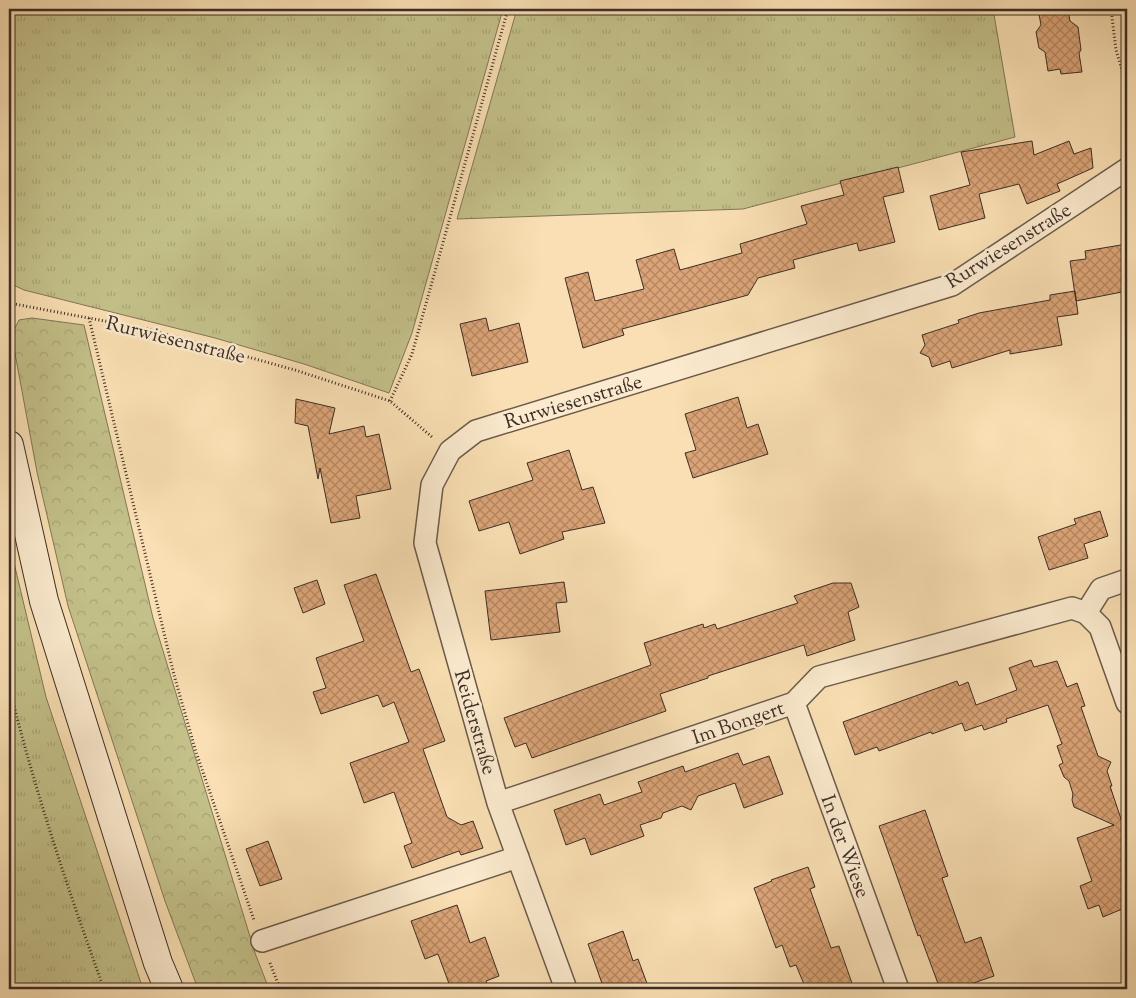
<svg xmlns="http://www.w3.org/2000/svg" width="1136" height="998" font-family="'Sorts Mill Goudy',serif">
  <defs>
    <pattern id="grass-tufts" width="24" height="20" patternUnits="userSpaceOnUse" patternTransform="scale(1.25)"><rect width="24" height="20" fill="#c3c089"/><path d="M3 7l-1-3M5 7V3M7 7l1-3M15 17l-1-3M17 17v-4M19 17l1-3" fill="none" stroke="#a8a576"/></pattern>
    <pattern id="forest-crowns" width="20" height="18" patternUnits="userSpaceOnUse" patternTransform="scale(1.25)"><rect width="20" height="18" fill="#c3c089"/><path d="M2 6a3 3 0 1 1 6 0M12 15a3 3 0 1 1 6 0" fill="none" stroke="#a8a576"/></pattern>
    <pattern id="building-cross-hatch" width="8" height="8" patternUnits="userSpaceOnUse" patternTransform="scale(1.25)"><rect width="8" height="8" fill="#dba476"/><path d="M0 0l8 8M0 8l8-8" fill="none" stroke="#b38661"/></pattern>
  </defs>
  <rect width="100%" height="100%" fill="#f9dfb3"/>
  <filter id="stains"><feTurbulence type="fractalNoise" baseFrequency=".004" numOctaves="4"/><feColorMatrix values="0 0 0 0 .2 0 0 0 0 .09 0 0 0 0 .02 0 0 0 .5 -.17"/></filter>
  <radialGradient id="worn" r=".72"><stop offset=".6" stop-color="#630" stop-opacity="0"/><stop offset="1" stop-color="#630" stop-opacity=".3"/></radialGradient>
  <path fill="url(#grass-tufts)" stroke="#807758" d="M 9,9 L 503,9 L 412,333 L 389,393 L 304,364 L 215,338 L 24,290 L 9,283 Z
    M 517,9 L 993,9 L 1015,137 L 743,209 L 457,219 Z
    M 9,542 L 46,697 L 143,989 L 9,989 Z"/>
  <path fill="url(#forest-crowns)" stroke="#807758" d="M 32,318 L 84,325 L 153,618 L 255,953 L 269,989 L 198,989 L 165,901 L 68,606 L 37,472 L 14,348 L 14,330 L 19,320 Z"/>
  <path fill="url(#building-cross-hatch)" stroke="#3c2e28" d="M 1038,9 L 1068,9 L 1070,21 L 1078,27 L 1081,50 L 1079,53 L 1082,72 L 1061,74 L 1060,69 L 1048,71 L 1045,52 L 1039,48 L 1036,32 L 1041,25 Z
    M 1032,141 L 1034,155 L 1069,141 L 1074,154 L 1091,148 L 1093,168 L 1057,184 L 1060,191 L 1027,204 L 1019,184 L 979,194 L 985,218 L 939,230 L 930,196 L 970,185 L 961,152 Z
    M 898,167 L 904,192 L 883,197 L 895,242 L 859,251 L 857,243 L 793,260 L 795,268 L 758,278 L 748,295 L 622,329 L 624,335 L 583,348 L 565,278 L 588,272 L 595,301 L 644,289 L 636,260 L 674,249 L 680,270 L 742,253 L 740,244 L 807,224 L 801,206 L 844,195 L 840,181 Z
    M 1127,244 L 1127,291 L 1076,301 L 1070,261 L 1086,259 L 1085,251 Z
    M 1075,291 L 1078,314 L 1057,317 L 1062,345 L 1010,354 L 1010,350 L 952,368 L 950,361 L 932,367 L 929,357 L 920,353 L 925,345 L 922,335 L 959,323 L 958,320 L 979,313 L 1050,300 L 1050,295 Z
    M 486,318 L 489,331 L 519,323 L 528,362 L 472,376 L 460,324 Z
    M 738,397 L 747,428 L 758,424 L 768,454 L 693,478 L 685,453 L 696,450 L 685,414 Z
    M 296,399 L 335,408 L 329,434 L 364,426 L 366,437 L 379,434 L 391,489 L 356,496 L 360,518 L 331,523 L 320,468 L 318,479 L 308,426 L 295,423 Z
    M 569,450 L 582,490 L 593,487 L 605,523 L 562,532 L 564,539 L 520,554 L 509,522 L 479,531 L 469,501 L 533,480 L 527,463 Z
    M 1100,511 L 1108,536 L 1084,544 L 1088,558 L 1049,570 L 1038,537 L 1076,524 L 1074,519 Z
    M 376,574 L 411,672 L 419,669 L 445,741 L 423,749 L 447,817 L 461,825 L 473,821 L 483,848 L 461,855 L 459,851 L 412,868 L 404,846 L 412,843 L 394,792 L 364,803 L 350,763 L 409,742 L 394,702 L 383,707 L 378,695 L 321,714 L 313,692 L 326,688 L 316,658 L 364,641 L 344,585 Z
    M 317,580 L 325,604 L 303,613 L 294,588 Z
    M 564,582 L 567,602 L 556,603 L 560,632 L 491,640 L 485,591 Z
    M 833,583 L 851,583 L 859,607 L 848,612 L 855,640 L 807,656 L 804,645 L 708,676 L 708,678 L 660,694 L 666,711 L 532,758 L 526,743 L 515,747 L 504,718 L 651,665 L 644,643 L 703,624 L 704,628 L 715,624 L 717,629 L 798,603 L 794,596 Z
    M 1031,660 L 1034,667 L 1057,661 L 1067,687 L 1077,683 L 1085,706 L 1081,707 L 1098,756 L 1111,762 L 1107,771 L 1112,786 L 1110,786 L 1127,837 L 1127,907 L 1103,917 L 1099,905 L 1088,909 L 1080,886 L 1092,881 L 1077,838 L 1114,825 L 1074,807 L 1072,800 L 1073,794 L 1069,781 L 1064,777 L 1059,765 L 1063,763 L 1057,746 L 1062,744 L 1048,705 L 1006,719 L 1007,722 L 984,730 L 982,725 L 965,731 L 962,723 L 932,734 L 931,732 L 879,751 L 877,747 L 855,755 L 843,722 L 957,681 L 959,686 L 968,682 L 976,705 L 1017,690 L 1009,668 Z
    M 738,753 L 743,765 L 769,756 L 783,794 L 744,808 L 735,783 L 698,796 L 691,810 L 682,806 L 663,813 L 661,818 L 640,825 L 644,836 L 591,855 L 585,838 L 566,845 L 554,810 L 600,794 L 604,805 L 642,792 L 638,782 L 683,766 L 685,772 Z
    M 925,810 L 948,876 L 942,878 L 965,943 L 981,937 L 994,976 L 956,989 L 940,989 L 920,935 L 918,936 L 879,826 Z
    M 268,841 L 282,879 L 260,886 L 246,849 Z
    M 808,867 L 815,887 L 810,889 L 831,948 L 839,946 L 854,989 L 806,989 L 796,965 L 790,967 L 782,945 L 776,948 L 754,888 L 772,881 L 771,880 Z
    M 457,905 L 470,943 L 485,937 L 499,976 L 486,981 L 489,989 L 451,989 L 438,954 L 425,959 L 411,921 Z
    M 623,931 L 633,961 L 638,959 L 649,989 L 604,989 L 588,944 Z"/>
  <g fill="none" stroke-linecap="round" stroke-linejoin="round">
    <defs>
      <path id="street" d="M 1086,613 L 1101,589 L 1127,580
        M 794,703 L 898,989
        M 498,803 L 794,703 L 819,677 L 1072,608 L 1086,613 L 1100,627 L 1127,703
        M 262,941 L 518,857
        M 566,989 L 498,803 L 425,543 L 432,485 L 450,451 L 476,431 L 952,285 L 1127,169"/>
      <path id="secondary" d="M 9,445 L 44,601 L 158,963 L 169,989"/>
    </defs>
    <use href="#street" stroke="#6b5a4b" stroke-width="24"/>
    <use href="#secondary" stroke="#3c2e28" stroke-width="30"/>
    <path stroke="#3c2e28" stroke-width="3" stroke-dasharray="1 2.5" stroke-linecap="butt" d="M 1111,9 L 1116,50 L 1127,87
      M 9,303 L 147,329 L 295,370 L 390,401 L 432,437
      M 89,318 L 174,675 L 196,752 L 254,920
      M 390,401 L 412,354 L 508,9
      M 9,686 C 34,788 68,890 104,989
      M 270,963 L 280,989"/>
    <use href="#street" stroke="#fbeace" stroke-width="21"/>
    <use href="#secondary" stroke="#fbeace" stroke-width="28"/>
  </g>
  <g text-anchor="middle" stroke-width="5" stroke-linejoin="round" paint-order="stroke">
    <g font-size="20" fill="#3c2e28" stroke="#fbeace">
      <text transform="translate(1008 245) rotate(-32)" y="7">Rurwiesenstraße</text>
      <text transform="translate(176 339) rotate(14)" y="7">Rurwiesenstraße</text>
      <text transform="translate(573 401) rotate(-17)" y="7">Rurwiesenstraße</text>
      <text transform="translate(476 722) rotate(74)" y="7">Reiderstraße</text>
      <text transform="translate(738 722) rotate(-19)" y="7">Im Bongert</text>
      <text transform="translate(846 846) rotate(70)" y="7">In der Wiese</text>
    </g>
  </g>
  <rect width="1136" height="998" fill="none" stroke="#f9dfb3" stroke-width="30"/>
  <rect x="10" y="10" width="1116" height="978" fill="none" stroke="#3c2e28" stroke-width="2.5"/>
  <rect x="15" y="15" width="1106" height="968" fill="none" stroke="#3c2e28"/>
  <rect width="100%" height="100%" filter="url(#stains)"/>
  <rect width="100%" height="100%" fill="url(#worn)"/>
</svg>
